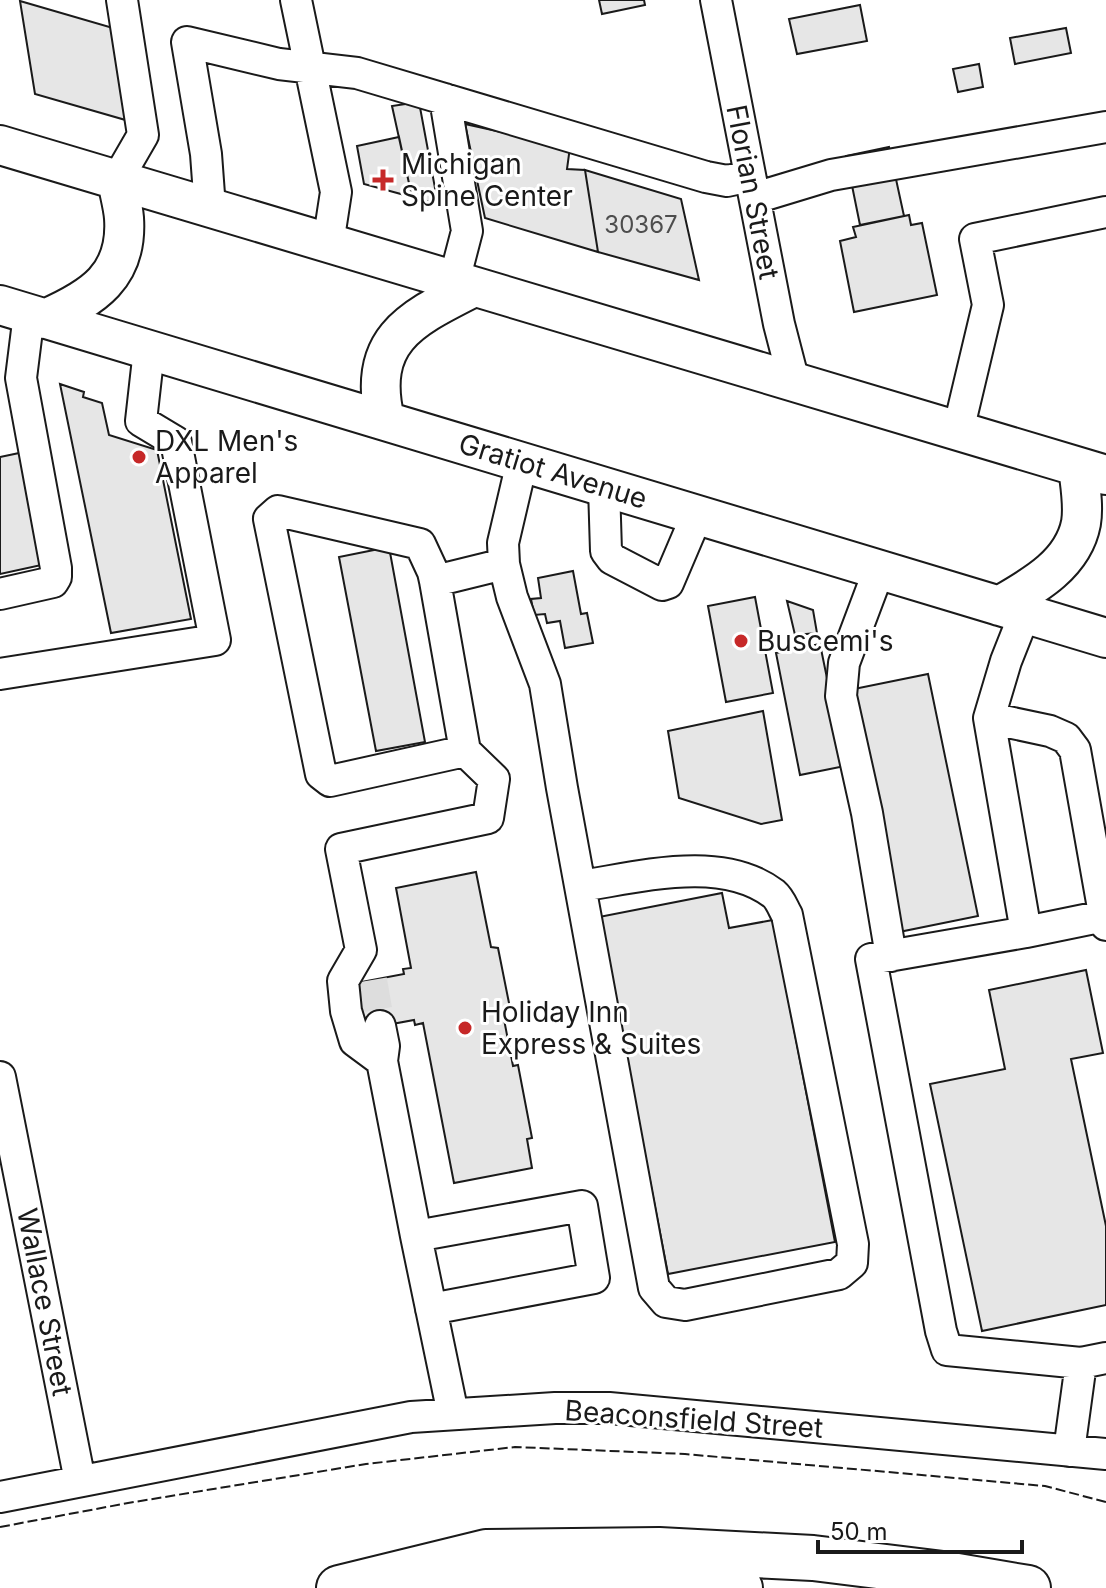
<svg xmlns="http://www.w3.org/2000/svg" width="1106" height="1588" font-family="Inter,sans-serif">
  <rect width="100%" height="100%" fill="#fff"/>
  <path fill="#e6e6e6" stroke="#1a1a1a" stroke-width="2" d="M 599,0 L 644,0 L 645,5 L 602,14 Z
    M 20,1 L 113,28 L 129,121 L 35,94 Z
    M 860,5 L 867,41 L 797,54 L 789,19 Z
    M 1066,28 L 1071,53 L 1015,64 L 1010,38 Z
    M 979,64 L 983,87 L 958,92 L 953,69 Z
    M 419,102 L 438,204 L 412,197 L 392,106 Z
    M 465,124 L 570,147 L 567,169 L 585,170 L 598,252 L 485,218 Z
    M 399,137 L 412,197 L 364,184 L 357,146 Z
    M 889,147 L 904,216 L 860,225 L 846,156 Z
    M 585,170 L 681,199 L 699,280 L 598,252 Z
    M 909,215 L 911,225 L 922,223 L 937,295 L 854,312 L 840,241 L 856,237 L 853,227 Z
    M 60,384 L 84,392 L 83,397 L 102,403 L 109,435 L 157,450 L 191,619 L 111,633 Z
    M 24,452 L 46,564 L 0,574 L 0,457 Z
    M 389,547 L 425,742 L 376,751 L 339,557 Z
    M 573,571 L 581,614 L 587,613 L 593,643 L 565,648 L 560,621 L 547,623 L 545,614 L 534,615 L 531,599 L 541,598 L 538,578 Z
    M 755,597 L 773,693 L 726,702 L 708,606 Z
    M 787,601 L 813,610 L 817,633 L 795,635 Z
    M 820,644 L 845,766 L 800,775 L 776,653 Z
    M 928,674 L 978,916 L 899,932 L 849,690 Z
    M 763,711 L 782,820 L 761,824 L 679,798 L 668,731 Z
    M 476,872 L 491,947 L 498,948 L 510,1008 L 502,1009 L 513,1066 L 518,1065 L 532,1138 L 527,1139 L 532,1168 L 454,1183 L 423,1023 L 415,1025 L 414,1020 L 365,1029 L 356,983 L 404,974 L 403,969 L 411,968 L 396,888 Z
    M 722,893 L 729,928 L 773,920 L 835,1242 L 668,1274 L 599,917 Z
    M 1086,970 L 1103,1053 L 1071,1059 L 1106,1226 L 1106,1305 L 982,1331 L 930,1084 L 1005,1069 L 989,990 Z"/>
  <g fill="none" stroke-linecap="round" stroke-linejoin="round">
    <path stroke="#ddd" stroke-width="30" stroke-dasharray="30 15" stroke-linecap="butt" d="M 372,980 L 380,1026"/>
    <defs>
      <path id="minor" d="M 296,0 L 336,192 L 328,244
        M 716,0 L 779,324 L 794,382
        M 445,99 L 467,231 L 454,281
        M 117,180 L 143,135 L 122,0
        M 755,198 L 831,175 L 1106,127
        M 210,208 L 206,154 L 187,42 L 279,64 L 357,73 L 706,177 L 727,181 L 750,176
        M 958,431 L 988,305 L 975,239 L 1106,212
        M 522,462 L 503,543 L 504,564 L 512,597 L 545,684 L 562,788 L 654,1288 L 666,1302 L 685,1305 L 839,1274 L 852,1263 L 853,1244 L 787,915 C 783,908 780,899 774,894 C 722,854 640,877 581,886
        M 604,487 L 606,551 L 612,559 L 662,585 L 668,583 L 697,515
        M 879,570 L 844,663 L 841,696 L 867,813 L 891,956
        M 435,581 L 465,751 L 330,781 L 321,774 L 269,519 L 278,511 L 420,544 L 433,572 L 435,581 L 504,564
        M 0,594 L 53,582 L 56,577 L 56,568 L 21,378 L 29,314
        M 0,674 L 215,640 L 176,442 L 141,421 L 149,350
        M 989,718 L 1006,661 L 1025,613
        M 1106,925 L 1075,750 L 1066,738 L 1050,731 L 989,718 L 1026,932 L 871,959 L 941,1331 L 947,1350 L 1081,1363 L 1106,1358
        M 1026,932 L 1104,916
        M 380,1026 L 384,1046 L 382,1061
        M 0,1077 L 80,1481
        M 416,1236 L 582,1206 L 594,1278 L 431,1309
        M 453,1414 L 416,1236 L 382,1061 L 355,1041 L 346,1011 L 343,981 L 361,950 L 341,849 L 488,818 L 494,779 L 465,751
        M 1069,1451 L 1081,1363
        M 0,1497 L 411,1417 L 555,1408 L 609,1408 L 1106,1454"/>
      <path id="major" d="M 0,145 L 1106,475
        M 0,305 L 1106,638
        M 45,319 C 93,298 128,276 124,218 C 123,205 119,192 117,180
        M 385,420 C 366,339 411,319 474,287
        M 999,606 C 1032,587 1073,565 1081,523 C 1084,505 1080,485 1078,467"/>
      <path id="highway" d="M 339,1588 L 486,1552 L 659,1550 L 813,1558 L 951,1575 L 1028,1588
        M 425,1588 L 703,1585 L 740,1588"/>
    </defs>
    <use href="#minor" stroke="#1a1a1a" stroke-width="34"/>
    <use href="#major" stroke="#1a1a1a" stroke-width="42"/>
    <use href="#highway" stroke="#1a1a1a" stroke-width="48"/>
    <use href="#minor" stroke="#fff" stroke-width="30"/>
    <use href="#major" stroke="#fff" stroke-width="38"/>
    <use href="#highway" stroke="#fff" stroke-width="44"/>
    <path stroke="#1a1a1a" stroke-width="2" stroke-dasharray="10 4" stroke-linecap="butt" d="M 0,1527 L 128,1503 L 366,1464 L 515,1447 L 685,1454 L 1045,1486 L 1106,1502"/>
  </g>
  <g fill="#c62828" stroke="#fff" stroke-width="3">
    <path d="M379 168h8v8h8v8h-8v8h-8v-8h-8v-8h8z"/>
    <circle cx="139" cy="457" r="8"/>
    <circle cx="741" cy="641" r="8"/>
    <circle cx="465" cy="1028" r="8"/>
  </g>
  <g text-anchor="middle" stroke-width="6" stroke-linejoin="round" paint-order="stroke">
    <g font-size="24" fill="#4d4d4d">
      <text x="641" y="233">30367</text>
    </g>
    <g font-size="28" fill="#1a1a1a" stroke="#fff" text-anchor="start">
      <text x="401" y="174">Michigan<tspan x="401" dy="32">Spine Center</tspan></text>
      <text x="155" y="451">DXL Men's<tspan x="155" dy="32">Apparel</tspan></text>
      <text x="757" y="651">Buscemi's</text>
      <text x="481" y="1022">Holiday Inn<tspan x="481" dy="32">Express &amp; Suites</tspan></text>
    </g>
    <g font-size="28" fill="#1a1a1a" stroke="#fff">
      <text transform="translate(753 192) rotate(79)" y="10">Florian Street</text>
      <text transform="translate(553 471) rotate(17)" y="10">Gratiot Avenue</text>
      <text transform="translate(45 1302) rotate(79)" y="10">Wallace Street</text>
      <text transform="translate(694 1419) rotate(4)" y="10">Beaconsfield Street</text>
    </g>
  </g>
  <path d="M818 1540v12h204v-12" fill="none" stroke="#1a1a1a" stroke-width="4"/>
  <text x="830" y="1540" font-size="24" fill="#1a1a1a" stroke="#ffffff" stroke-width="6" paint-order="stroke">50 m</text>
</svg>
